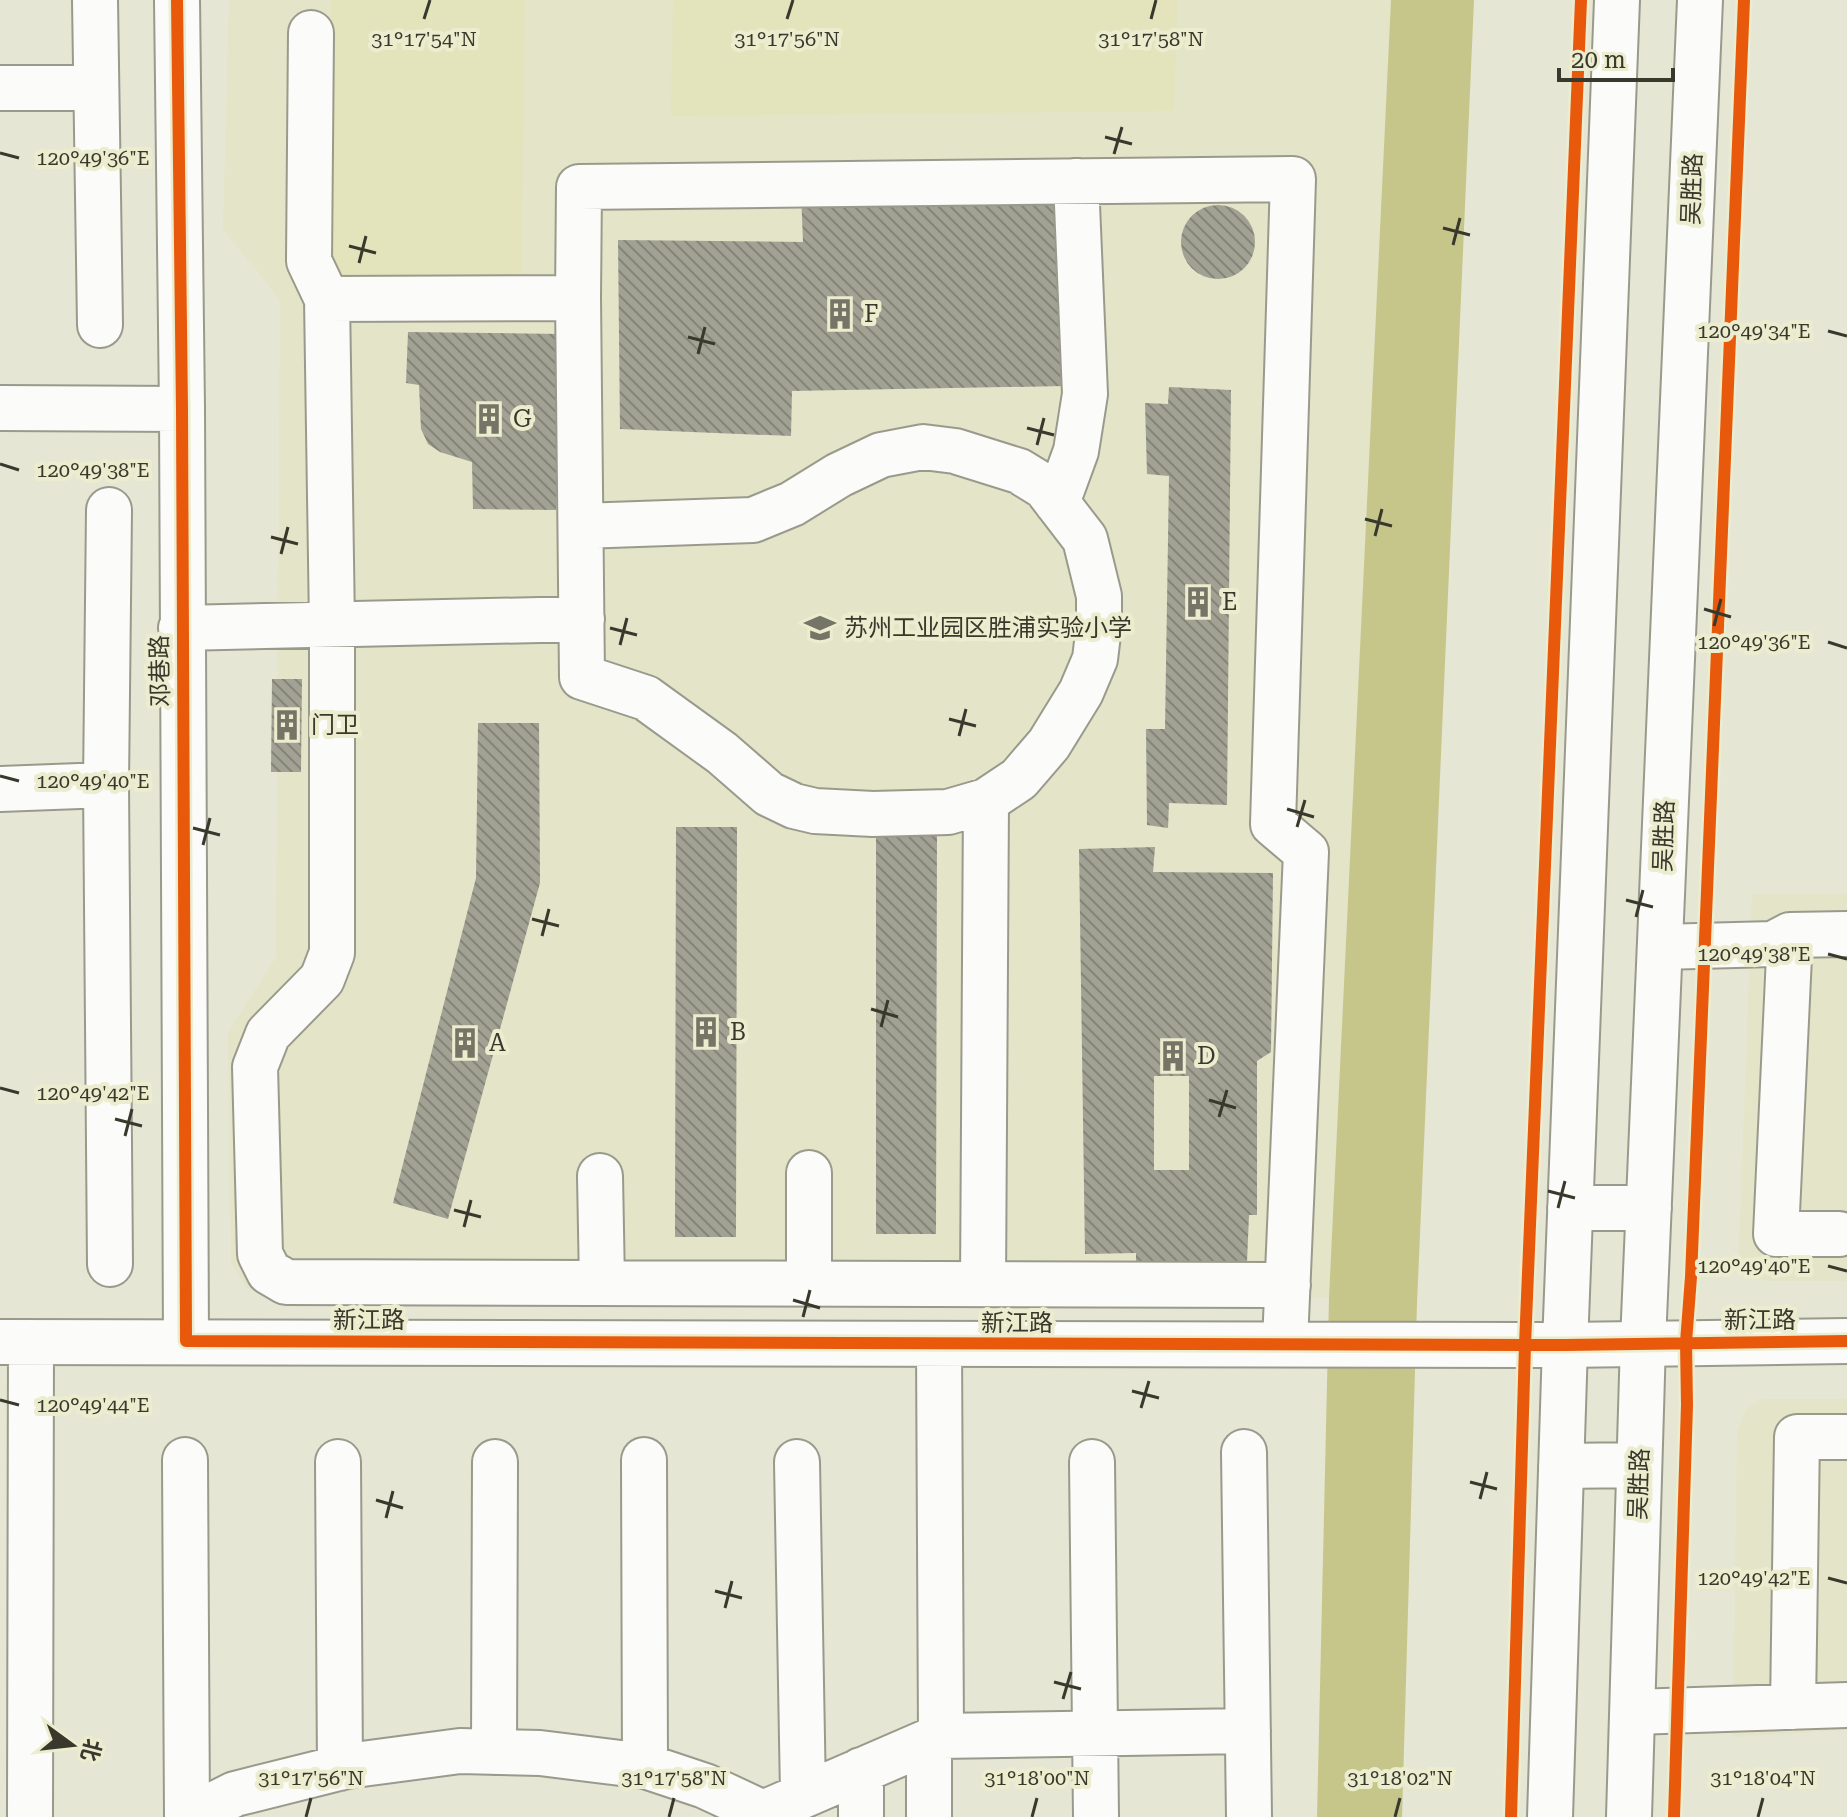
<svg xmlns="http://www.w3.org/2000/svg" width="1847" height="1817" font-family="'Roboto Serif','Noto Sans SC',serif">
  <defs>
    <pattern id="building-back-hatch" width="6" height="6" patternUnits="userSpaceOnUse" patternTransform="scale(2)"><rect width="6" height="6" fill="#a1a194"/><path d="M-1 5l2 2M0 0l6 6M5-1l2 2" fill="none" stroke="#848479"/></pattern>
  </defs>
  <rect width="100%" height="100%" fill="#e6e6d5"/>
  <path fill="#e4e4c8" d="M 229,0 L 1391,0 L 1329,1298 L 274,1301 L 247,1288 L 231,1262 L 228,1033 L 276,957 L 280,300 L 223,229 Z
    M 1752,894 L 1847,894 L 1847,1281 L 1766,1281 L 1746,1270 L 1739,1251 Z
    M 1761,1399 L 1847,1399 L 1847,1730 L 1733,1737 L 1737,1431 L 1746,1409 Z"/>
  <path fill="#e3e3bc" d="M 331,0 L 525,0 L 521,282 L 326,280 Z
    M 673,0 L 1177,0 L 1174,111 L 671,116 Z"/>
  <path fill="#c6c68a" d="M 1391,0 L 1474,0 L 1417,1303 L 1402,1817 L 1317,1817 L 1329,1298 Z"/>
  <path fill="url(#building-back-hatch)" fill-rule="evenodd" d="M 1054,189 L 1064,386 L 792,391 L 791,436 L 620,429 L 618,240 L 803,242 L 801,192 Z
    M1181 242a37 37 0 1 1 74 0a37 37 0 1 1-74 0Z
    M 408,332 L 560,334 L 556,510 L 473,509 L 472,462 L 440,452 L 428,444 L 421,429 L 419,385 L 406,383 Z
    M 1169,387 L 1231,390 L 1227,805 L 1169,803 L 1168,828 L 1147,825 L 1146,729 L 1165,729 L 1169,476 L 1147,474 L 1145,403 L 1168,404 Z
    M 272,679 L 302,679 L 301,772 L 271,772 Z
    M 478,723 L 539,723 L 540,883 L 448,1219 L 393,1203 L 476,878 Z
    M 876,825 L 937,825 L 936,1234 L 876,1234 Z
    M 676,827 L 737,827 L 736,1237 L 675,1237 Z
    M 1155,847 L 1153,872 L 1273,873 L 1271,1052 L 1257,1061 L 1257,1215 L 1249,1215 L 1247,1262 L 1136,1261 L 1136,1253 L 1085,1254 L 1079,849 ZM 1154,1076 L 1189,1076 L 1189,1170 L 1154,1170 Z"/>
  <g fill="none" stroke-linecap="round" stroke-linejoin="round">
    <defs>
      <path id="minor" d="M 95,0 L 100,325
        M 177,0 L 182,409 L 186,1341
        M 311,33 L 309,261 L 327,299
        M 0,88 L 96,88
        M 578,298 L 327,299 L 332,625 L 332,953 L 322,979 L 268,1034 L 255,1067 L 260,1254 L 269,1272 L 286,1282 L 1288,1285
        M 0,408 L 182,409
        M 1057,503 L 1076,451 L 1085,394 L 1076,181
        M 109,510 L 106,785 L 110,1264
        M 581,526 L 753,520 L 792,504 L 839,475 L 881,455 L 923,447 L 955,451 L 1019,471 L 1045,487 L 1085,539 L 1099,596 L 1099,626 L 1095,659 L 1081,692 L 1049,744 L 1019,779 L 986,801 L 948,812 L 873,814 L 815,811 L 794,806 L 769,794 L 722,753 L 646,698 L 582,677 L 578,298 L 579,187 L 1293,179 L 1273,824 L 1306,852 L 1285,1343
        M 181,628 L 582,619
        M 0,789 L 106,785
        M 1790,935 L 1776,1234 L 1839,1234
        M 1660,947 L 1773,944 L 1790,935 L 1847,934
        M 809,1173 L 809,1284
        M 600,1176 L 602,1283
        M 983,1284 L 986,801
        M 0,1342 L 1565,1345 L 1847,1341
        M 939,1345 L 941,1736
        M 1244,1452 L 1249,1817
        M 185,1460 L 187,1817
        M 644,1460 L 645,1766
        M 338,1462 L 340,1768
        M 797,1462 L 803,1794
        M 1092,1462 L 1096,1817
        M 1793,1707 L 1797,1437 L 1847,1437
        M 1633,1712 L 1847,1705
        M 929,1742 L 929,1817
        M 494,1752 L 495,1462
        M 30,1817 L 31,1342
        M 189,1817 L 235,1794 L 347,1766 L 460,1751 L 540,1753 L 645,1766 L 705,1786 L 761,1812
        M 754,1817 L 941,1736 L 1248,1731
        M 861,1817 L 861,1770"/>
      <path id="major" d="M 1570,1208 L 1649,1208
        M 1561,1466 L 1639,1465
        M 1550,1817 L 1565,1345 L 1617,0
        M 1629,1817 L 1643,1342 L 1700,0"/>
    </defs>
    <use href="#minor" stroke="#9a9a8c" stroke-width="48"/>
    <use href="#major" stroke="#9a9a8c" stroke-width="48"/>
    <use href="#minor" stroke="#fbfbf9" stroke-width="44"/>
    <use href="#major" stroke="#fbfbf9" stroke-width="44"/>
    <defs>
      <path id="cycleway" d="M 177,0 L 182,409 L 186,1341 L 1565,1345 L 1847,1341
        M 1511,1817 L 1525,1345 L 1581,0
        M 1674,1817 L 1687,1405 L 1686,1342 L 1691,1277 L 1744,0"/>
    </defs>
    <use href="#cycleway" stroke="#ececcf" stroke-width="17"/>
    <use href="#cycleway" stroke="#e8590c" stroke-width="12"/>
  </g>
  <path fill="none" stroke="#38382c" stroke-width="3" d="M 424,19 L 430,0M 787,19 L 793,0M 1151,19 L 1156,0M 1105,137 L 1132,144M 0,153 L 19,158M 1114,154 L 1122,127M 1443,228 L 1470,235M 1453,245 L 1460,218M 349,246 L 376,253M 359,263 L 366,236M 1828,331 L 1847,336M 688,337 L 715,344M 698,354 L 705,327M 1027,428 L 1054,435M 1037,445 L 1044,418M 0,464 L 19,470M 1365,519 L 1392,526M 1375,536 L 1382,509M 271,537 L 298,544M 281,554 L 288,527M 1704,609 L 1731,617M 1714,626 L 1721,599M 610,628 L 637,635M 1828,642 L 1847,648M 620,645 L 627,618M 949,719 L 976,726M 959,736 L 966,709M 0,776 L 19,781M 1287,809 L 1314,817M 1297,827 L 1305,800M 193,828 L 220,835M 203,845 L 210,818M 1626,900 L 1653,907M 1636,917 L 1643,890M 532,919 L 559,926M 542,936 L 549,909M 1828,954 L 1847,959M 871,1009 L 898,1017M 881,1027 L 888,1000M 0,1088 L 19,1093M 1209,1100 L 1236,1108M 1219,1117 L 1227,1090M 115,1119 L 142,1126M 125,1136 L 132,1109M 1548,1191 L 1575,1198M 1558,1208 L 1565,1181M 454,1210 L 481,1217M 464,1227 L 471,1200M 1828,1266 L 1847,1271M 793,1300 L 820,1308M 803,1317 L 810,1290M 1132,1391 L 1159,1398M 0,1400 L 19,1405M 1141,1408 L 1149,1381M 1470,1482 L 1497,1489M 1480,1499 L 1487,1472M 376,1500 L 403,1508M 386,1518 L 393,1491M 1828,1578 L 1847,1583M 715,1591 L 742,1598M 725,1608 L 732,1581M 1054,1682 L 1081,1689M 1063,1699 L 1071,1672M 306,1817 L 311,1798M 669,1817 L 674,1798M 1032,1817 L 1037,1798M 1395,1817 L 1400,1798M 1758,1817 L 1763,1798"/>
  <defs>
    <symbol id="building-bare" viewBox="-9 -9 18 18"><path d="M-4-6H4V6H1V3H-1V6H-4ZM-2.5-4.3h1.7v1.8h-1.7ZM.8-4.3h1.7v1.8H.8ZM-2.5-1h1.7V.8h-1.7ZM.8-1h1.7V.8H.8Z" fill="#757567" stroke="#ececcf" stroke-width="2.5" paint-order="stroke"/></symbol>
    <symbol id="school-bare" viewBox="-9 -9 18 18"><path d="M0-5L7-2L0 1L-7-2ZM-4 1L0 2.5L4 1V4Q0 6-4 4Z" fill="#757567" stroke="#ececcf" stroke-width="2.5" paint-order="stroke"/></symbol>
  </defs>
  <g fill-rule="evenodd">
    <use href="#building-bare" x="818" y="292" width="44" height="44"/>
    <use href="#building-bare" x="467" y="397" width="44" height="44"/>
    <use href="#building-bare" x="1176" y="580" width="44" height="44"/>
    <use href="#school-bare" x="798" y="606" width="44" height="44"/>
    <use href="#building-bare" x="265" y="703" width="44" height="44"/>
    <use href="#building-bare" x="684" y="1010" width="44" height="44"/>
    <use href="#building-bare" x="443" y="1021" width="44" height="44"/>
    <use href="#building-bare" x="1151" y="1034" width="44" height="44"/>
  </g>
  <g text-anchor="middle" stroke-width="8" stroke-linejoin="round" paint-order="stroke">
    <g font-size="24" fill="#38382c" stroke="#ececcf">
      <text transform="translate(1692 189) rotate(-88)" y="8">吴胜路</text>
      <text transform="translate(160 671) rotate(-91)" y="8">邓巷路</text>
      <text transform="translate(1664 836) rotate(-88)" y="8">吴胜路</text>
      <text x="369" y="1328">新江路</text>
      <text x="1760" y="1328">新江路</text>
      <text x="1017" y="1331">新江路</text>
      <text transform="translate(1639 1484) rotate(-88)" y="8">吴胜路</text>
    </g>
    <g font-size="24" fill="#38382c" stroke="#ececcf" text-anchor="start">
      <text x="864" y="322">F</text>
      <text x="513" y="427">G</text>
      <text x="1222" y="610">E</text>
      <text x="844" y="636">苏州工业园区胜浦实验小学</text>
      <text x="311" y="733">门卫</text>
      <text x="730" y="1040">B</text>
      <text x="489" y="1051">A</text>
      <text x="1197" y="1064">D</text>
    </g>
  </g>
  <g font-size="20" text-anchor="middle" fill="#38382c" stroke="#ececcf" stroke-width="8" stroke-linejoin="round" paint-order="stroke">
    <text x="424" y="46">31°17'54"N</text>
    <text x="787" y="46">31°17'56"N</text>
    <text x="1151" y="46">31°17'58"N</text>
    <text x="93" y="165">120°49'36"E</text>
    <text x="1754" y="338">120°49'34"E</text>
    <text x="93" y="477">120°49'38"E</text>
    <text x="1754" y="649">120°49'36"E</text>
    <text x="93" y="788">120°49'40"E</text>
    <text x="1754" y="961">120°49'38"E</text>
    <text x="93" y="1100">120°49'42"E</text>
    <text x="1754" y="1273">120°49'40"E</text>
    <text x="93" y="1412">120°49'44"E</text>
    <text x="1754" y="1585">120°49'42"E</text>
    <text x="311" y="1785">31°17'56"N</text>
    <text x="674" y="1785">31°17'58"N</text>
    <text x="1037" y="1785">31°18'00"N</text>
    <text x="1400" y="1785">31°18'02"N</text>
    <text x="1763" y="1785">31°18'04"N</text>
  </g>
  <g transform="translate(72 1745) rotate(105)" stroke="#ececcf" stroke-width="6" paint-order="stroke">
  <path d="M0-6L14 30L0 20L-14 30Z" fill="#38382c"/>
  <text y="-12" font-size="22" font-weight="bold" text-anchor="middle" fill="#38382c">北</text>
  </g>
  <path d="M1559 68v12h114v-12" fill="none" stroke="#38382c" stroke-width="4"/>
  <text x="1571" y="68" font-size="24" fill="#38382c" stroke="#ececcf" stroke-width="6" paint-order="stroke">20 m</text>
</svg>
